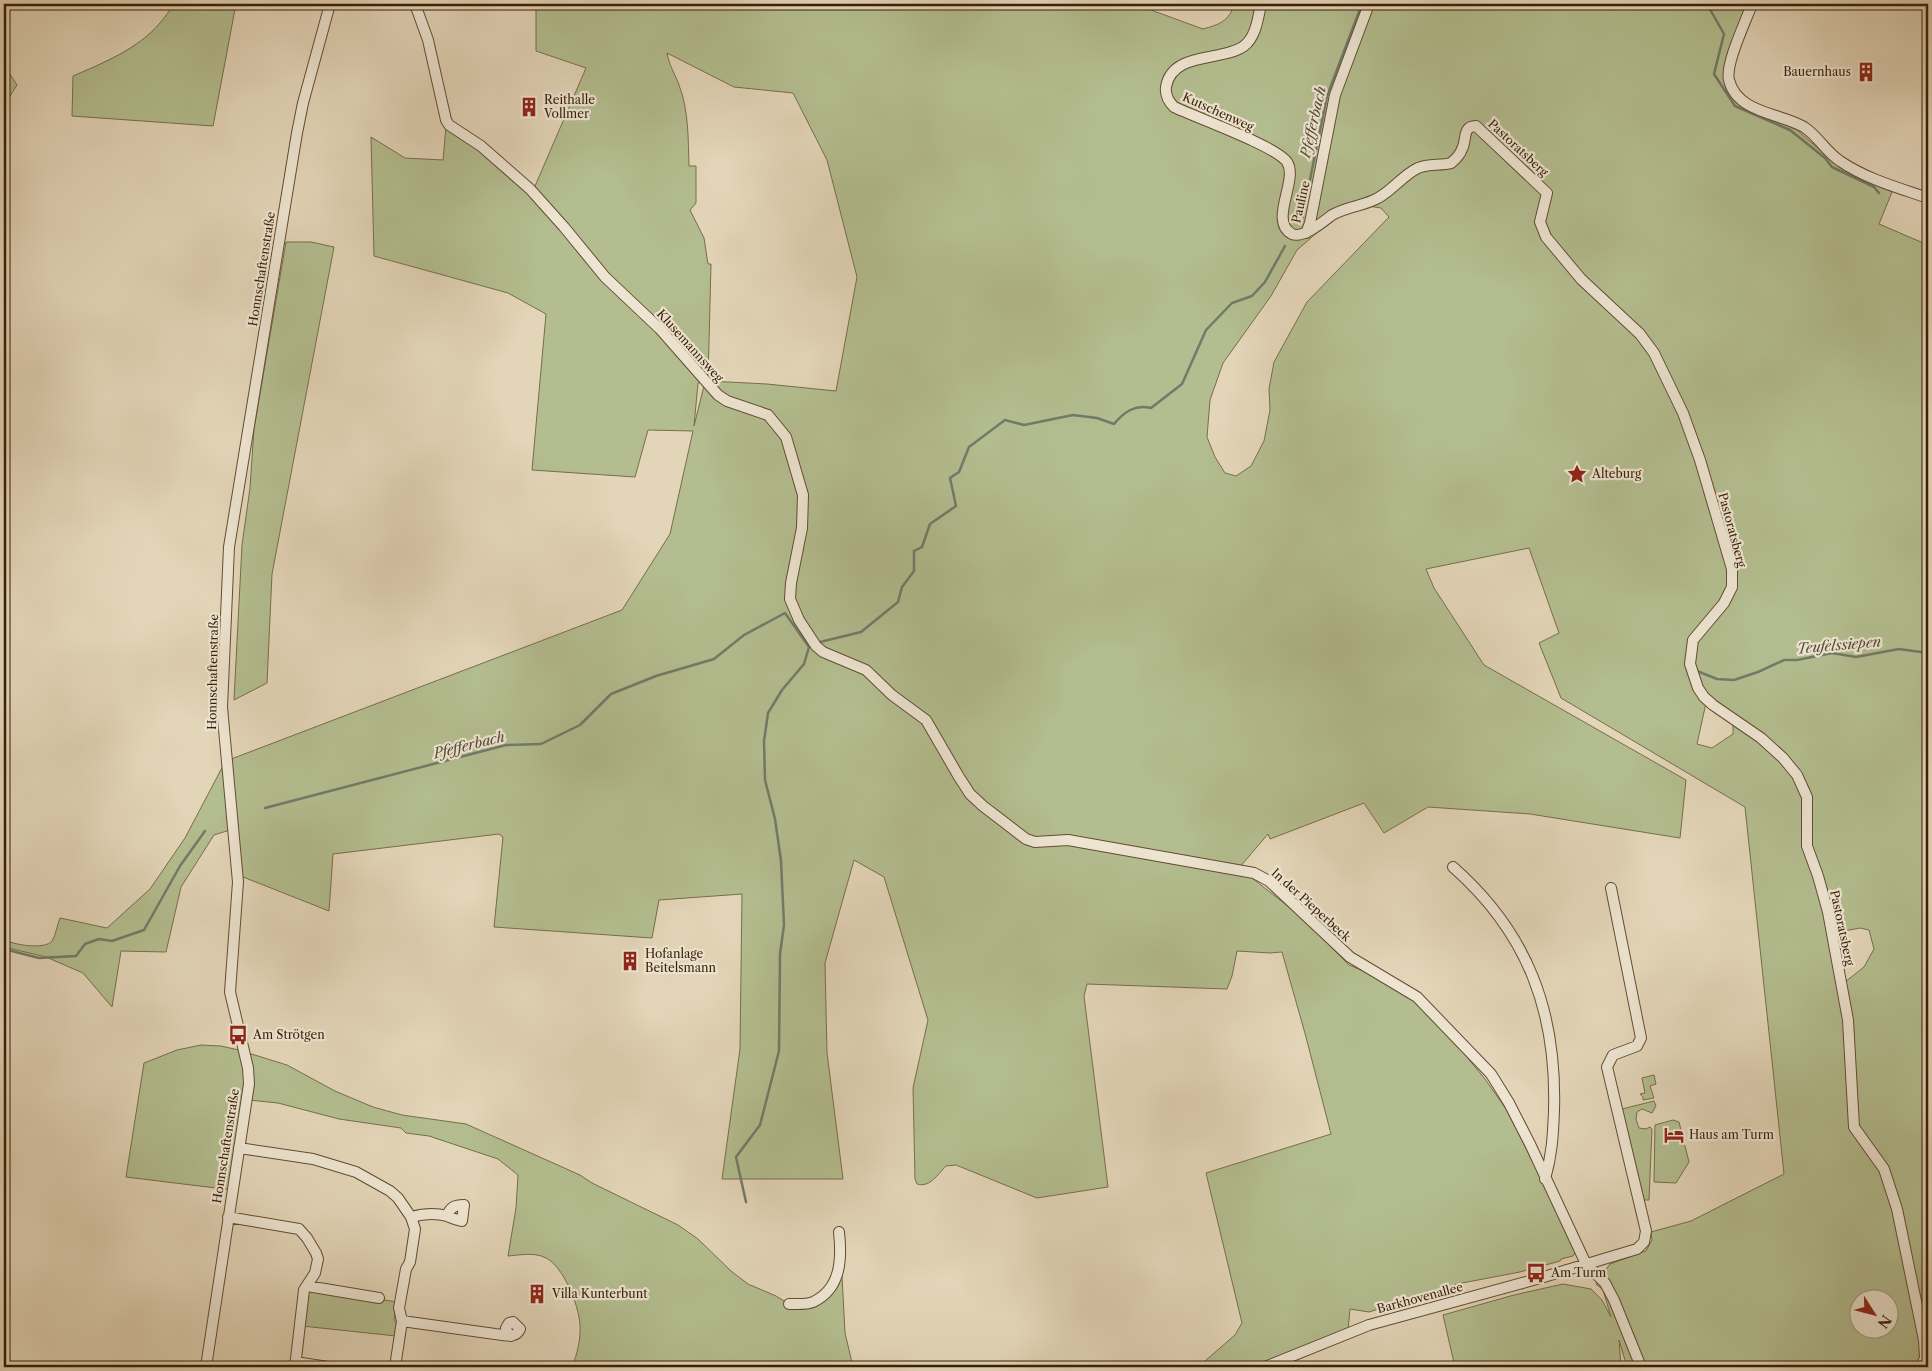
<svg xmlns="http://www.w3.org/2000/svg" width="1932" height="1371" font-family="'Libre Caslon Text',serif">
  <rect width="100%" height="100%" fill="#e3d5b8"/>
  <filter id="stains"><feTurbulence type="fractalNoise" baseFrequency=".004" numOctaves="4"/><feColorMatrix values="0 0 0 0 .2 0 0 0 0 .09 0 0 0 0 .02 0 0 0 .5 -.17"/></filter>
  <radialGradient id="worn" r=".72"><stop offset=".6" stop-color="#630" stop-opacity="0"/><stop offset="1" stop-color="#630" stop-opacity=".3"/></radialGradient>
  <path fill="#b3bd8f" stroke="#766e4a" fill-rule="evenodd" d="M 174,4 L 239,4 L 235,9 L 213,126 L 72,116 L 73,76 C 103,63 138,49 160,23 C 165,17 170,10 174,4 Z
    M 498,4 L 1151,4 L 1151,10 L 1203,29 C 1218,25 1230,21 1234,4 L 1750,4 L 1724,73 L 1759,114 L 1797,130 L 1836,164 L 1892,192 L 1879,224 L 1928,245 L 1928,1367 L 1627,1367 L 1619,1340 L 1621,1367 L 1455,1367 L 1443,1315 L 1514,1295 L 1563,1284 L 1591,1289 L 1602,1300 L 1611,1317 L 1603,1290 L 1596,1284 L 1610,1264 L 1646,1251 L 1652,1240 L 1651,1232 L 1691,1221 L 1784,1174 L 1745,807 L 1561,698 L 1539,643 L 1559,633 L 1529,548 L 1426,569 L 1434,588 L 1484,665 L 1686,780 L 1680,838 L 1530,814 L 1428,807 L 1384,833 L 1364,803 L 1270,839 L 1268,834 L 1239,868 L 1298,914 L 1349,965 L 1366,972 L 1415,1000 L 1462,1051 L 1485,1079 L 1506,1109 L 1577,1249 L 1573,1256 L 1561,1259 L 1560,1261 L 1520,1272 L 1457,1284 L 1369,1312 L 1350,1309 L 1348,1330 L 1262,1367 L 1198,1367 L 1235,1335 L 1242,1323 L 1206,1173 L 1331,1134 L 1306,1037 L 1282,952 L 1270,953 L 1237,951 L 1232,976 L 1227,989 L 1087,984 L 1084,996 L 1108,1187 L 1037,1198 L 956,1165 L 946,1166 C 938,1174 930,1188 917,1184 L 915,1179 L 913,1088 L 928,1020 L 884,877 L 854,860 L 825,963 L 827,1053 L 843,1179 L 722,1179 L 740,1049 L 742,894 L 659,900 L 652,938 L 494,927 L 503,837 L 499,834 L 333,854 L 329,911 L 238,875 L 226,761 L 622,610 L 670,534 L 693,431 L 648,430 L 635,477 L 532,470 L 546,314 L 508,293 L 374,256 L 371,137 L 405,158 L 443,160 L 446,127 L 495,162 L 532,193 L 586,68 L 536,51 L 536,8 L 498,5 ZM 667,53 L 734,87 L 793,93 L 827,160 L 857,277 L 836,391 L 767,384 L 708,381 L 711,264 L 708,264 L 704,238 L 690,210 L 696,203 L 696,166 L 689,166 C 688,139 689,111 679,85 C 675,74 669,65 667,53 ZM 1368,206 L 1381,208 L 1389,217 L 1307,302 L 1274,362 L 1269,389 L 1270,410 L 1264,441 L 1251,466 L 1236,476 L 1225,473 L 1215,457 L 1207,437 L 1210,400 L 1223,363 L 1271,296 L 1297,250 L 1334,218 ZM 707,381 L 704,386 L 694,426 L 698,383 ZM 1706,703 L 1733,716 L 1733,734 L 1712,748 L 1697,744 ZM 1860,928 L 1869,930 L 1874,949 L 1864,967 L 1840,986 L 1829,934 ZM 1860,1298 L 1890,1298 L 1890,1328 L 1860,1328 Z
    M 4,65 L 17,85 L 8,99 L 4,158 Z
    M 286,242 L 311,242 L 334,247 L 272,574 L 267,683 L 234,700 L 242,545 L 250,488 L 254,429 Z
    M 225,762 L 233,829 L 214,835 L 181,887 L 166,952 L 121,951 L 112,1007 L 83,973 L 46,957 L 4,947 L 4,939 C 12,945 45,950 52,941 C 56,935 57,925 60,918 L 107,928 L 150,889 L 185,838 Z
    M 201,1045 L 221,1046 L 243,1051 L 247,1068 L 232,1190 L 126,1177 L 144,1063 L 177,1050 Z
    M 245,1052 L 287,1065 L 335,1091 L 373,1107 L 402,1115 L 466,1124 L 580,1175 L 592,1183 L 678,1225 L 698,1239 L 731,1271 L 748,1284 L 776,1296 L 789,1304 L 808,1304 L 831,1289 L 842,1276 L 845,1333 L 853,1367 L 572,1367 C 577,1355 581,1339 580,1325 C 579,1306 564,1267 546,1258 C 535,1252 520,1255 508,1256 L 516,1208 L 518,1175 L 498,1159 L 429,1136 L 406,1133 L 401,1128 L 339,1119 L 278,1103 L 249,1100 Z
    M 1654,1075 L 1656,1084 L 1650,1086 L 1654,1098 L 1643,1100 L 1643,1097 L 1640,1094 L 1645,1093 L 1642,1078 Z
    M 1654,1101 L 1656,1106 L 1652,1113 L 1642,1109 L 1637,1112 L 1636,1119 L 1639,1128 L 1646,1129 L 1650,1127 L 1652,1129 L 1649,1200 L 1644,1200 L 1622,1109 Z
    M 1673,1120 L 1679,1122 L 1689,1162 L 1676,1183 L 1654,1182 L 1655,1125 Z
    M 307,1288 L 397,1302 L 394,1320 L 397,1324 L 396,1336 L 302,1326 Z"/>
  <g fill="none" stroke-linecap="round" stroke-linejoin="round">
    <path stroke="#717b69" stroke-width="2.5" d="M 1707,4 L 1724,34 L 1714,74 L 1735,106 L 1790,130 L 1825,158 L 1832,167 L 1874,187 L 1879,193
      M 1302,219 L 1327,96 L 1362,4
      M 820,642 L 861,632 L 898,602 L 902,587 L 914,571 L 914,551 L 922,547 L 930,524 L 956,506 L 950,478 L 959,472 L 969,447 L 1005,420 L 1024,425 L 1073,415 L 1097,418 L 1114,424 C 1124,412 1135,404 1151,408 L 1182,384 L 1206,330 L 1232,303 L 1252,296 L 1265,282 L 1285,246
      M 1697,671 L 1717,679 L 1734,680 L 1758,672 L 1784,660 L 1797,660 L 1832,653 L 1856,657 L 1899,649 L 1928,653
      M 265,808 L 506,745 L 541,744 L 580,725 L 611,694 L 656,676 L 714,659 L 744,635 L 785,613 L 809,647 L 804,664 L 782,690 L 768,713 L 764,741 L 765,780 L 775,819 L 781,861 L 784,925 L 780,954 L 779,1051 L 760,1125 L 736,1157 L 746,1202
      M 4,949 L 39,958 L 76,956 L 85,944 L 99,939 L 112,941 L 144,930 L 180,866 L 205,831"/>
    <defs>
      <path id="street" d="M 415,4 L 428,40 L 446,120 L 449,125 L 481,146 L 530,189 L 564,227 L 605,277 L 660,329 L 718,395 L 727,401 L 768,415 L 786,437 L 803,495 L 802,528 L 791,583 L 790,599 L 799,620 L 816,646 L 823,652 L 866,670 L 892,695 L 926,720 L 959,777 L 970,794 L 983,806 L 1026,839 L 1035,842 L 1068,840 L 1254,873 L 1269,881 L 1350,957 L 1417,997 L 1491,1074 L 1509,1103 L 1530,1144 L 1586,1264 L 1605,1283 L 1614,1300 L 1641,1367
        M 1261,4 C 1258,18 1256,37 1244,46 C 1222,62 1172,51 1166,87 C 1165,95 1168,101 1174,107 C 1197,118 1276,146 1287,162 C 1299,180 1268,221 1292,234 C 1303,239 1324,221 1332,215 C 1348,206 1364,206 1378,198 C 1393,190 1403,175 1418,168 C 1428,163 1441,166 1451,163 C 1456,159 1460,155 1462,149 C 1467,140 1462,126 1476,126 L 1547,193 L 1540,222 L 1546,237 L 1581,279 L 1640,334 L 1654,353 L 1683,413 L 1700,460 L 1732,569 L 1732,587 L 1724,603 L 1693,640 L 1690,664 L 1698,688 L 1704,697 L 1713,705 L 1761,738 L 1783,758 L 1797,775 L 1807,797 L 1807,846 L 1818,876 L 1828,912 L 1848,1020 L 1854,1127 L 1884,1169 L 1897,1209 L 1924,1340 L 1925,1358 L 1921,1367
        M 1752,4 C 1746,21 1725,64 1729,80 C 1737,113 1780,113 1804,127 C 1818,136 1826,152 1840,161 C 1866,179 1899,188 1928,198
        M 1306,233 L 1310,223 L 1335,95 L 1369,4
        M 1453,867 C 1528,933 1557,1012 1554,1111 C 1553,1136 1552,1155 1545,1179
        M 239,1148 L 313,1159 L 356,1172 L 390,1191 L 398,1198 L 411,1217 L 415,1229 L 410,1262 L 406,1269 L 399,1308 L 402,1321 L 395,1367
        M 228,1217 L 299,1229 L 307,1238 L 316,1253 L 318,1259 L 315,1273 L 304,1290 L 295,1367
        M 411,1217 C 422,1214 436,1213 447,1216 C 452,1218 456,1220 462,1221 L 464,1205 C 455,1205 450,1207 447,1216
        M 307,1286 L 379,1298
        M 789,1304 C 797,1304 806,1305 813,1302 C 841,1289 842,1259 839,1232
        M 402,1321 L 495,1334 C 505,1335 516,1339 520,1329 L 513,1322 L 509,1323 L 506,1328 L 508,1334 L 511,1336
        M 295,1362 L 328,1367
        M 206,1367 L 249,1084 L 248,1068 L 230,992 L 238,882 L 222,707 L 229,547 L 297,133 L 303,103 L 330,4
        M 1265,1367 L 1369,1325 L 1537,1279 L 1637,1249 L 1644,1242 L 1646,1231 L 1607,1067 L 1613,1055 L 1637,1046 L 1641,1038 L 1611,888"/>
    </defs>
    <use href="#street" stroke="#644c32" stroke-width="12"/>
    <use href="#street" stroke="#ede4d1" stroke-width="10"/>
  </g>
  <defs>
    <symbol id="building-bare" viewBox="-9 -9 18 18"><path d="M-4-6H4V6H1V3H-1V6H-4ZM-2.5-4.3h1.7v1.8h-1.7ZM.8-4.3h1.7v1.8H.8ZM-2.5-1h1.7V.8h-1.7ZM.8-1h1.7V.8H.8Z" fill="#8f2418" stroke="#ede4d1" stroke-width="2.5" paint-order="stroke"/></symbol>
    <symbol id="sight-bare" viewBox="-9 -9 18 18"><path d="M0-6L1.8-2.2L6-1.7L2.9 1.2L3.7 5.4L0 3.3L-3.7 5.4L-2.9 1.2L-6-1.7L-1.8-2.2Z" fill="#8f2418" stroke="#ede4d1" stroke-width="2.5" paint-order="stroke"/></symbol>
    <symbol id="bus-bare" viewBox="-9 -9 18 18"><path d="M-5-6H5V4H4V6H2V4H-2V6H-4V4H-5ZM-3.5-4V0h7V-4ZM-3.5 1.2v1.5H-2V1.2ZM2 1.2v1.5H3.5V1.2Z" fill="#8f2418" stroke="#ede4d1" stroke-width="2.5" paint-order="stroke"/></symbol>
    <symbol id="hotel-bare" viewBox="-9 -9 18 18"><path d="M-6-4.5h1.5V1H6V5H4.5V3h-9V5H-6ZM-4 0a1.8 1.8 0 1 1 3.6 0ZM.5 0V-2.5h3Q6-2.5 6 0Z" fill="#8f2418" stroke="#ede4d1" stroke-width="2.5" paint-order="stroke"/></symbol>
  </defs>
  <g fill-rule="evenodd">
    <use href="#building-bare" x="1852" y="58" width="28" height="28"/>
    <use href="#building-bare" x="515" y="93" width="28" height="28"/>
    <use href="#sight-bare" x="1563" y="460" width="28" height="28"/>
    <use href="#building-bare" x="616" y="947" width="28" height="28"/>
    <use href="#bus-bare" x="224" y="1021" width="28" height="28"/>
    <use href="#hotel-bare" x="1660" y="1121" width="28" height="28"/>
    <use href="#bus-bare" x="1522" y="1259" width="28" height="28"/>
    <use href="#building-bare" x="523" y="1280" width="28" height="28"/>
  </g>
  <g text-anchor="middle" stroke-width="4.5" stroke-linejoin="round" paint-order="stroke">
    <g font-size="12" fill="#391f05" stroke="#ede4d1" text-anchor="start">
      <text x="1851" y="76" text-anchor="end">Bauernhaus</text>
      <text x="544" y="104">Reithalle<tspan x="544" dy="14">Vollmer</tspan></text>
      <text x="1592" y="478">Alteburg</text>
      <text x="645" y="958">Hofanlage<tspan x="645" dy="14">Beitelsmann</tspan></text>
      <text x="253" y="1039">Am Strötgen</text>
      <text x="1689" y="1139">Haus am Turm</text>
      <text x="1551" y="1277">Am Turm</text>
      <text x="552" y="1298">Villa Kunterbunt</text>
    </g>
    <g font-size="12" fill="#391f05" stroke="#ede4d1">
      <text transform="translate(1218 112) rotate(24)" y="4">Kutschenweg</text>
      <text transform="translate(1518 148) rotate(43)" y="4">Pastoratsberg</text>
      <text transform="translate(1301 202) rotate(-77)" y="4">Pauline</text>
      <text transform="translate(262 269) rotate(-81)" y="4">Honnschaftenstraße</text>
      <text transform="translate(690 346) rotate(48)" y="4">Klusemannsweg</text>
      <text transform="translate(1732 530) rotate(75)" y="4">Pastoratsberg</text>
      <text transform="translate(213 672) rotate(-89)" y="4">Honnschaftenstraße</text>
      <text transform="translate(1311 905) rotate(42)" y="4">In der Pieperbeck</text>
      <text transform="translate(1842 928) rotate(78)" y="4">Pastoratsberg</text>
      <text transform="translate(226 1146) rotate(-81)" y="4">Honnschaftenstraße</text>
      <text transform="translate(1420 1298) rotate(-15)" y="4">Barkhovenallee</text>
    </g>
    <g font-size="14" font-style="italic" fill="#554d37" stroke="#ede4d1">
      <text transform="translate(1313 122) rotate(-77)" y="5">Pfefferbach</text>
      <text transform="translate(1839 645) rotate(-5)" y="5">Teufelssiepen</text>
      <text transform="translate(469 745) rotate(-14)" y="5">Pfefferbach</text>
    </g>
  </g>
  <rect width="1932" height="1371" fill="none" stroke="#e3d5b8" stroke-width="20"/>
  <rect x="5" y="5" width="1922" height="1361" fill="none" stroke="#391f05" stroke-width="2.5"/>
  <rect x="10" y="10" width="1912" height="1351" fill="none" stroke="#391f05"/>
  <g transform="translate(1874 1314) rotate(126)"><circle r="24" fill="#ede4d1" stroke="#a5957f"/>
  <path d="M0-4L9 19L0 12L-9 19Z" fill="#8f2418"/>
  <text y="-8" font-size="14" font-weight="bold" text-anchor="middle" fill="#391f05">N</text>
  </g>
  <rect width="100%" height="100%" filter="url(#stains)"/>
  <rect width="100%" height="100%" fill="url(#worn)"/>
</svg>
